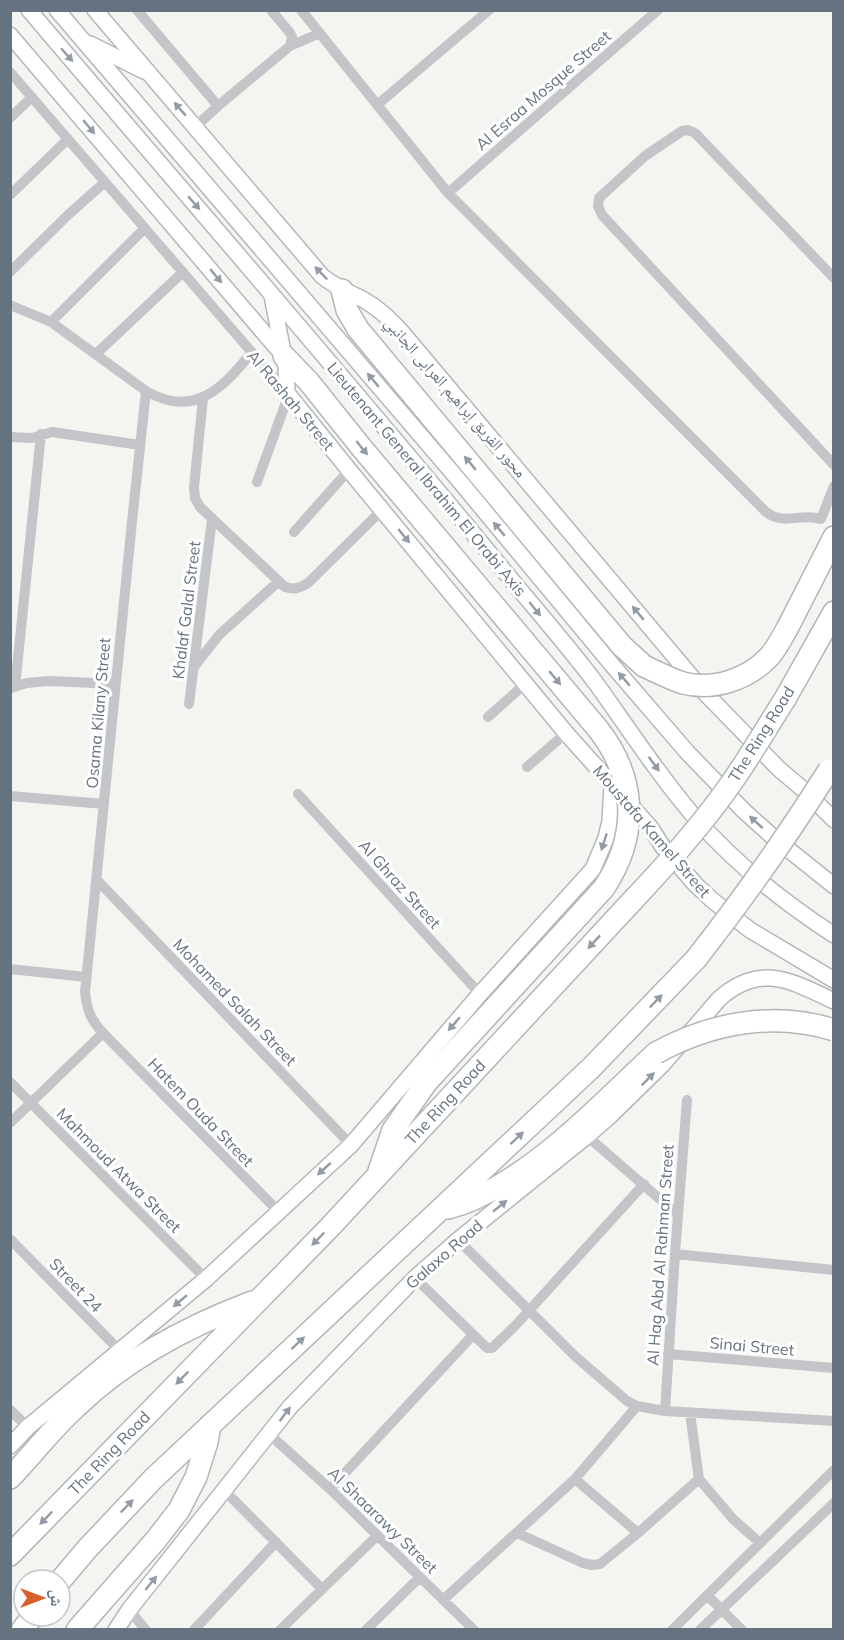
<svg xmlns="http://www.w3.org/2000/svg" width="844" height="1640" font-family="Mulish,'Noto Naskh Arabic',sans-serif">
  <rect width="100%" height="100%" fill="#f4f5f1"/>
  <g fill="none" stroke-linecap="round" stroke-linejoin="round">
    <defs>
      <path id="secondary" d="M 29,10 C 185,194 343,375 496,561 C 530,603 566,643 598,686 C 630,731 661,778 697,820 C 737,865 783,902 834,935
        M 57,10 L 457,478 L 613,666 L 687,752 L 744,811 L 774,838 L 834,886
        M 95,10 L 322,276 C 335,287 349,292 364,300 C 378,308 389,318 400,330 L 706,694 L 779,769 L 805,791 L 834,820
        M 10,35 L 282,354
        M 90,44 L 144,71
        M 272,296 L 286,367 L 287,393 L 349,470 L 566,733 L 650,827 L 663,847 L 695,884 L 712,900 L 750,930 L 834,980
        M 10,1446 L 28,1427 L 206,1279 L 351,1145 L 480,994 L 593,869 L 606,838 L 610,821 L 612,785
        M 116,1630 L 129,1610 L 290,1407 L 415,1278 L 458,1240 L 587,1136 L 611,1115 L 662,1065 L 719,999 C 761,962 791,981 834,1001"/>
      <path id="highway" d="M 342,290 L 347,310 L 358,329 L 622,646 L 644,666
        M 284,356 L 309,382 L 361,447 L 598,729
        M 789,625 L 834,537
        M 785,699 L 834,612
        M 379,1171 L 393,1130 L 426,1083 L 604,888
        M 448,1208 C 458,1205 469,1202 478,1197 C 545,1165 602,1103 656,1053
        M 10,1478 C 32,1455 52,1429 76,1407 C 126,1359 188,1326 252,1302
        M 10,1555 L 330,1227 L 634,899
        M 60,1581 L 87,1549 L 153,1479 L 591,1068 L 696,959
        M 22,1630 L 33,1616
        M 77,1630 L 155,1541 L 179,1510 L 196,1477 L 207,1442 L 210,1425"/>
    </defs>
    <use href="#secondary" stroke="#b3b7bb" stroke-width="18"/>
    <use href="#highway" stroke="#b3b6b9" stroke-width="24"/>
    <path stroke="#c3c5c9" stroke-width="10" d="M 137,10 L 218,106
      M 301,10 L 448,193 L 765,511 C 784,527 800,512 821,519 L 834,486
      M 290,46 L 318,34
      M 10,72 L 287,393 L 285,405 L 257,482
      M 377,105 L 489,10
      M 10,118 L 32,97
      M 195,127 L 218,106 L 290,46 L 292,37 L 290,33 L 271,10
      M 448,193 L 658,10
      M 10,195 L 68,139
      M 10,272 L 69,214 L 105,182
      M 834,278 L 695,133 L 688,130 L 682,131 L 645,156 L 599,198 L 598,206 L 602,215 L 834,465
      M 10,305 L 51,322 L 146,391 C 194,419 223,388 252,352
      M 51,322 L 145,228
      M 96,354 L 183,272
      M 146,391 C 124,591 105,791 85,992 C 87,1010 90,1019 103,1033 L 278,1211
      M 203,398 L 194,487 L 195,498 L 200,507 L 285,587 C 294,590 300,588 308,583 L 382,510
      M 10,437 L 32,438 L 52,432 L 140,445
      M 294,532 L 349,470
      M 194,667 L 219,635 L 278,582
      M 15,687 L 41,434
      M 11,688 L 27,683 L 49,681 L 115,684
      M 189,704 L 212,519
      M 488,717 L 525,684
      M 527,767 L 566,733
      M 298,794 L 480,994
      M 10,796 L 104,804
      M 97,880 L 351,1145
      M 10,969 L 86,977
      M 10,1082 L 206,1279
      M 10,1123 L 103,1033
      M 587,1136 L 677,1214
      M 10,1239 L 120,1351
      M 458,1240 L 576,1357 L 627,1401 L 637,1406 L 665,1411 L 834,1421
      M 675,1254 L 834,1270
      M 415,1278 L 487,1348 L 492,1348 L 515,1326 L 644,1184
      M 668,1354 L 834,1368
      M 10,1410 L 28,1427
      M 665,1411 L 675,1254 L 687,1100
      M 690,1413 L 699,1479 L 733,1519 L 760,1543
      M 269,1434 L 330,1489 L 474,1630
      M 575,1479 L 638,1533
      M 330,1489 L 473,1335
      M 225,1491 L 322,1589
      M 517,1533 L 583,1563 L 592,1565 L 600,1564 L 638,1533 L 699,1479
      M 707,1595 L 742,1630
      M 443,1600 L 575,1479 L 637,1406
      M 129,1610 L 146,1630
      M 194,1630 L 276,1542
      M 280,1630 L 377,1536
      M 366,1630 L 420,1577
      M 672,1630 L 834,1470
      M 700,1630 L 834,1503"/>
    <use href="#secondary" stroke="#fff" stroke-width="15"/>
    <use href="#highway" stroke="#fff" stroke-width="21"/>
    <defs>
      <path id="highway-bridge" d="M 644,666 C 657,672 670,679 683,683 C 714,691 748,679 769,657 C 777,648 783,636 789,625
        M 598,729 C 637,779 639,835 604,888
        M 634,899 C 669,862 703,824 732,782 C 751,755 767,727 785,699
        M 696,959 C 744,898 788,835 829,770
        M 656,1053 C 710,1023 773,1011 834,1030"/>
    </defs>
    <use href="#highway-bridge" stroke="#b3b6b9" stroke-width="24" stroke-linecap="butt"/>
    <use href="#highway-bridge" stroke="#fff" stroke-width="21"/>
  </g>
  <defs><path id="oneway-solid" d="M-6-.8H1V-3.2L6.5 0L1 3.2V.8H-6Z" transform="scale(1.5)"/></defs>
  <g fill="#939ca6">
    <use href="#oneway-solid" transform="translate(67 55) rotate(49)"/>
    <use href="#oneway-solid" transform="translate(180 109) rotate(-131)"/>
    <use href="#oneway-solid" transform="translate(89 127) rotate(50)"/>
    <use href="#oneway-solid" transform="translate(194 203) rotate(49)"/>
    <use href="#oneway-solid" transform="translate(321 273) rotate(-134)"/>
    <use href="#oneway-solid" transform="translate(216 276) rotate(50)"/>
    <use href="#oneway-solid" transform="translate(373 380) rotate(-130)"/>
    <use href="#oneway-solid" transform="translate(362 448) rotate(51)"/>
    <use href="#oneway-solid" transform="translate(470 463) rotate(-130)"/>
    <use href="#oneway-solid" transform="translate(499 529) rotate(-130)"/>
    <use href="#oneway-solid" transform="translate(404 536) rotate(51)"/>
    <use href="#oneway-solid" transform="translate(535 609) rotate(51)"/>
    <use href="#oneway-solid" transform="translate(638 613) rotate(-130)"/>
    <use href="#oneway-solid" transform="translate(555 678) rotate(50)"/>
    <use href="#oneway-solid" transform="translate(624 679) rotate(-131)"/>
    <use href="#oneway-solid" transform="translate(654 764) rotate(54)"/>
    <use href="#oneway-solid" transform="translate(756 822) rotate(-138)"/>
    <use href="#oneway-solid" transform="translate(604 842) rotate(108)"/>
    <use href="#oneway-solid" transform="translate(594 942) rotate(133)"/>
    <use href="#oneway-solid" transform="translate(656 1001) rotate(-46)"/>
    <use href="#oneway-solid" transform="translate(454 1024) rotate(131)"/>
    <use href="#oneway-solid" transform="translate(648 1079) rotate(-45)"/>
    <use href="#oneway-solid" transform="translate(517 1138) rotate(-43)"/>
    <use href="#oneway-solid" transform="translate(324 1169) rotate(138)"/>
    <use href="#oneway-solid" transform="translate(500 1206) rotate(-39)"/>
    <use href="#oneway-solid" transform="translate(318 1239) rotate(134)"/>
    <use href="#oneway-solid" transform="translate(180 1301) rotate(140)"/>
    <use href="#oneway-solid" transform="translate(298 1343) rotate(-43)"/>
    <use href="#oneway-solid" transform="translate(182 1378) rotate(134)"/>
    <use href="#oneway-solid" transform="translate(285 1414) rotate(-53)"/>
    <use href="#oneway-solid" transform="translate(127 1506) rotate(-46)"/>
    <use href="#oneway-solid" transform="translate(46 1518) rotate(134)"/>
    <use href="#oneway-solid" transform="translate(151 1583) rotate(-51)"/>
  </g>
  <g text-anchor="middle" stroke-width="6" stroke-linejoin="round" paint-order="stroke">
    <g font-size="16" fill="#657280" stroke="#fff">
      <text transform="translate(543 90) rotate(-41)" y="6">Al Esraa Mosque Street</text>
      <text transform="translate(456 397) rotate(49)" y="6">محور الفريق إبراهيم العرابى الجانبي</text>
      <text transform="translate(291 400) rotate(50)" y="6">Al Rashah Street</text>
      <text transform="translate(427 479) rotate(50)" y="6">Lieutenant General Ibrahim El Orabi Axis</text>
      <text transform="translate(186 610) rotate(-83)" y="6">Khalaf Galal Street</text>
      <text transform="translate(98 713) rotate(-85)" y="6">Osama Kilany Street</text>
      <text transform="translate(761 734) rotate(-58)" y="6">The Ring Road</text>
      <text transform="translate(652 831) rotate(49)" y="6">Moustafa Kamel Street</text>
      <text transform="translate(400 884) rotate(48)" y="6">Al Ghraz Street</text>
      <text transform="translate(235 1002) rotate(46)" y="6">Mohamed Salah Street</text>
      <text transform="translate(445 1102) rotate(-47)" y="6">The Ring Road</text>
      <text transform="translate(201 1112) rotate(46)" y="6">Hatem Ouda Street</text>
      <text transform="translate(119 1170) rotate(45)" y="6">Mahmoud Atwa Street</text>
      <text transform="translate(444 1254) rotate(-41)" y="6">Galaxo Road</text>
      <text transform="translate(660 1255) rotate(-86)" y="6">Al Hag Abd Al Rahman Street</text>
      <text transform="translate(76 1285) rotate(46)" y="6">Street 24</text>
      <text transform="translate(752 1346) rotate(5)" y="6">Sinai Street</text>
      <text transform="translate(109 1453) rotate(-46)" y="6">The Ring Road</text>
      <text transform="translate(383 1520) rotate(44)" y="6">Al Shaarawy Street</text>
    </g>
  </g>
  <rect width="844" height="1640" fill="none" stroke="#657280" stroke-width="24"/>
  <g transform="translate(42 1598) rotate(90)"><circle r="28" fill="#ffffff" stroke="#c1c7cc" stroke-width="1.5"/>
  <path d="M0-4.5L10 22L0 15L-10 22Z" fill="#d9602d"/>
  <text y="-9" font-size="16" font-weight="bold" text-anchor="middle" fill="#657280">ش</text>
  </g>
</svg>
